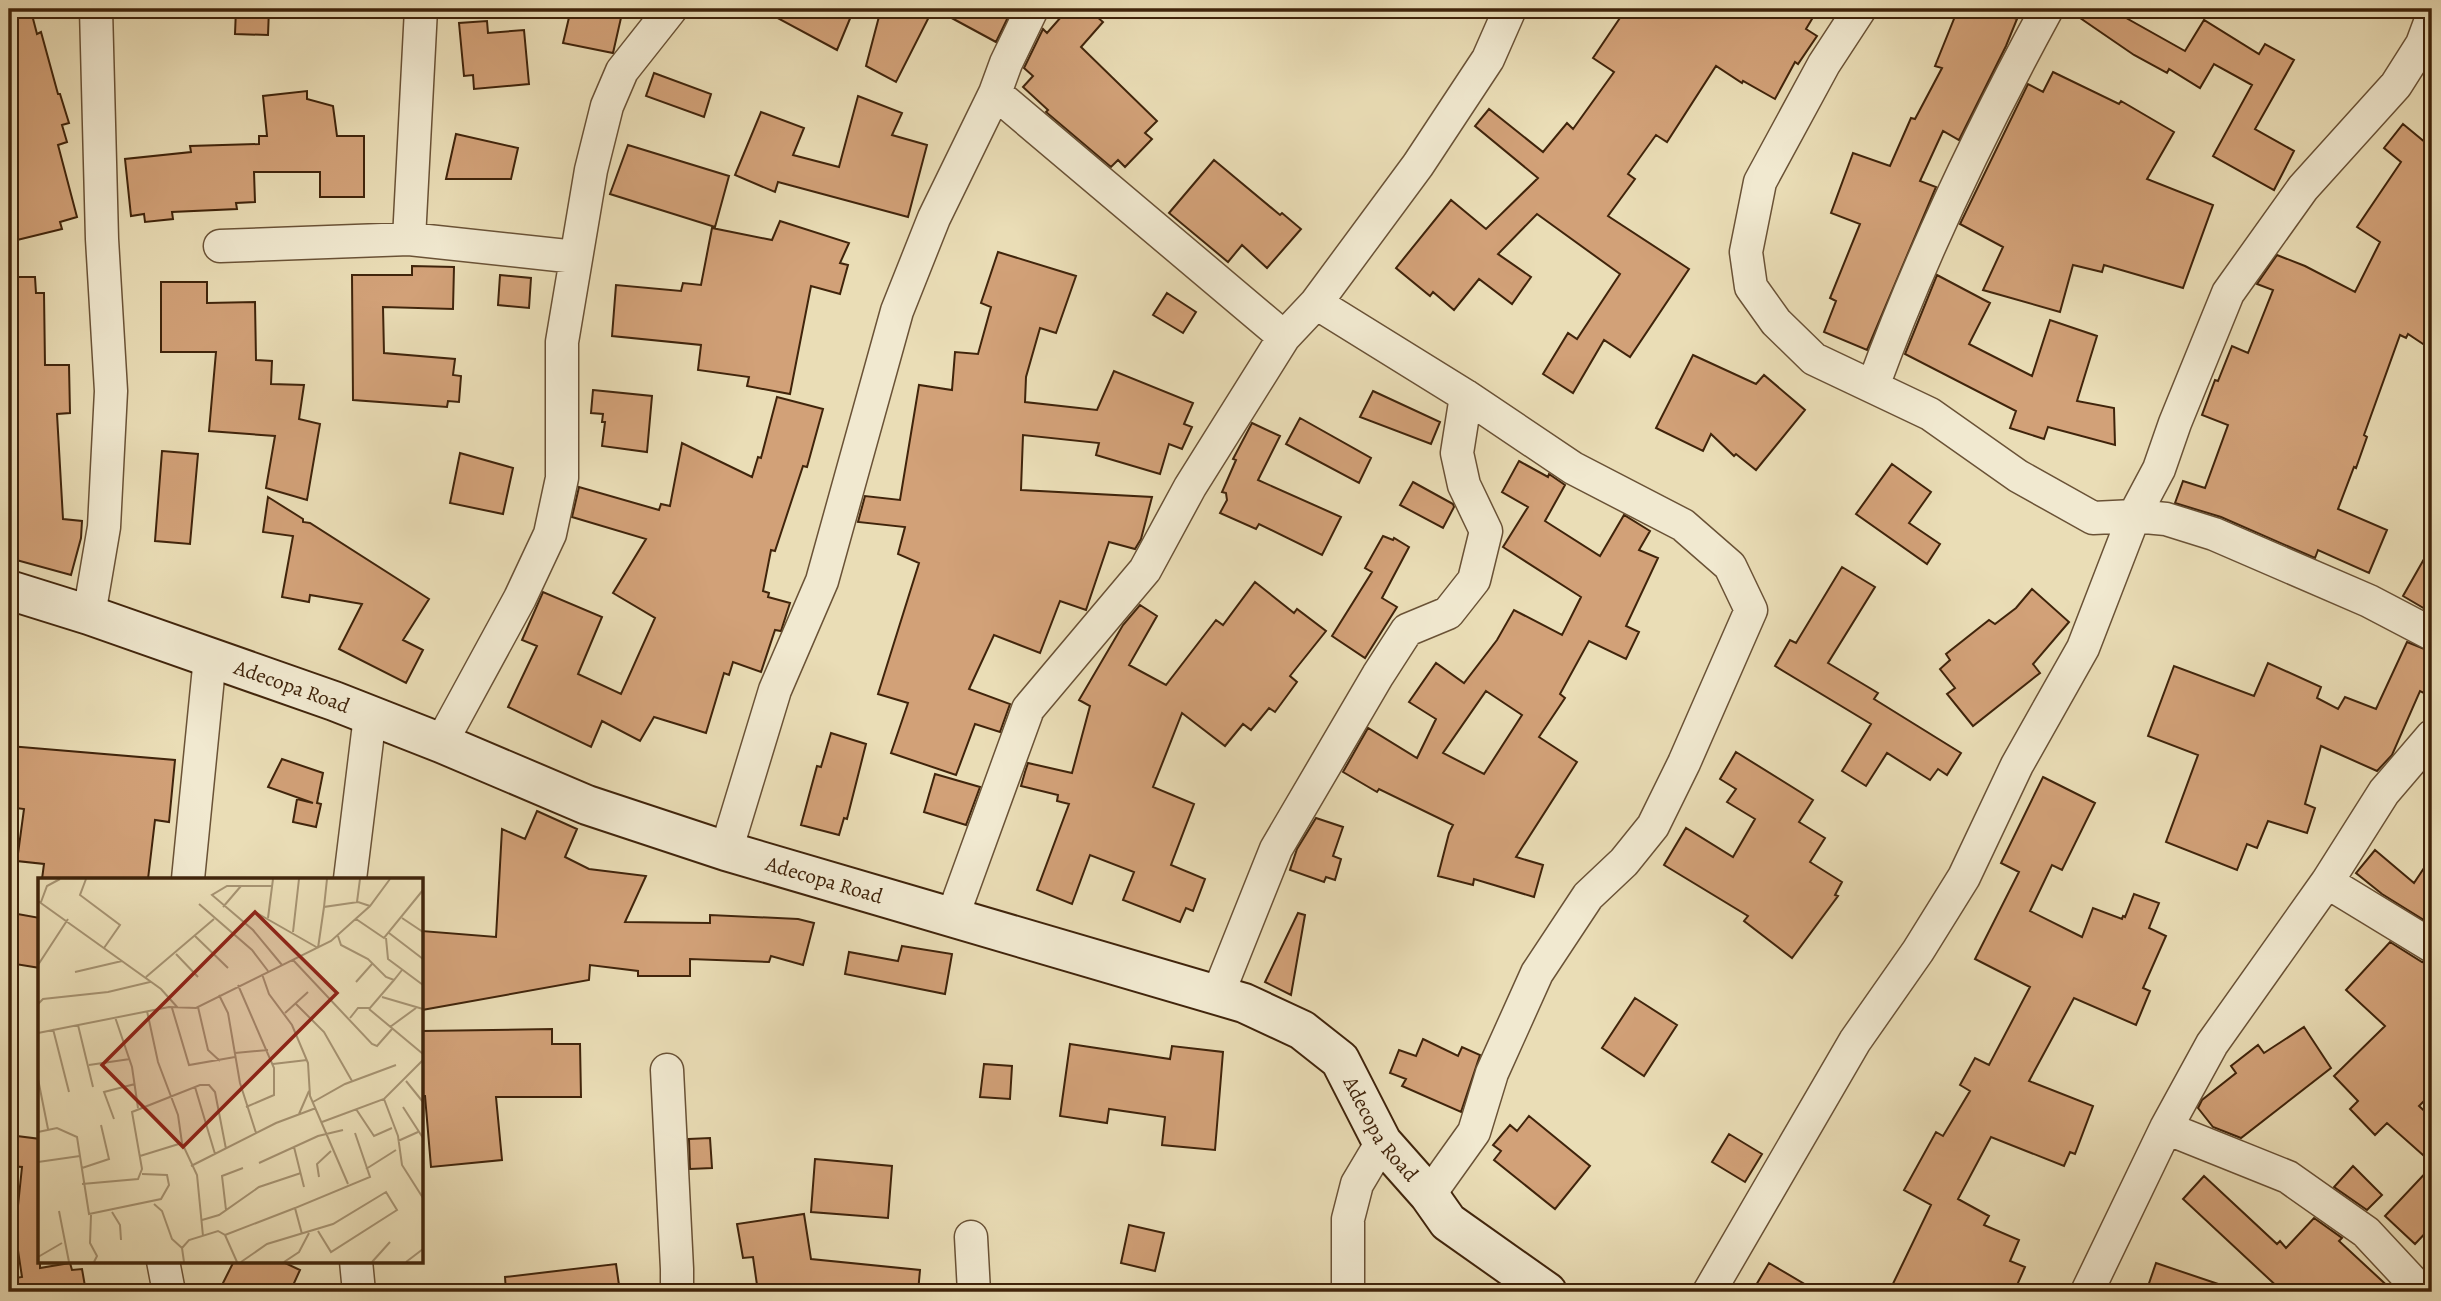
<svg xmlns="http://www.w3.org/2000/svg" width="2441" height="1301" font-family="Alegreya,serif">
  <rect width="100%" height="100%" fill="#eaddb6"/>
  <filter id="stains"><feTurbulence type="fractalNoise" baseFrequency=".00286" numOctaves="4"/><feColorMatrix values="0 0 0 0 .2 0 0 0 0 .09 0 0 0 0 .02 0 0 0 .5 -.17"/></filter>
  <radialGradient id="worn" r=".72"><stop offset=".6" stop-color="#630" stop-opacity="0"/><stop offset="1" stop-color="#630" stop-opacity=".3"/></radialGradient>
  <path fill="#d2a178" stroke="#40240b" stroke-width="2" fill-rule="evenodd" d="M 236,9 L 269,9 L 268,35 L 235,34 Z
    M 571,9 L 623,9 L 613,53 L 563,43 Z
    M 761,9 L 854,9 L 837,50 Z
    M 881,9 L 933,9 L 896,82 L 866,66 Z
    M 935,9 L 1007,9 L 1011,11 L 996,42 Z
    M 1068,9 L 1088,9 L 1103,22 L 1081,47 L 1157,121 L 1145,133 L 1152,139 L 1125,167 L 1118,160 L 1111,167 L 1046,112 L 1048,110 L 1023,87 L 1033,76 L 1024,68 L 1043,29 L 1047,33 Z
    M 1626,9 L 1818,9 L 1806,29 L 1817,36 L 1798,64 L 1795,62 L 1775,99 L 1743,81 L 1742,83 L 1716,66 L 1667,142 L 1656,135 L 1628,174 L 1635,179 L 1608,216 L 1689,269 L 1630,357 L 1604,340 L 1573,393 L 1543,374 L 1568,333 L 1577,339 L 1620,274 L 1537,214 L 1498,254 L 1531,277 L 1512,304 L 1479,279 L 1454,310 L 1433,292 L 1430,296 L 1396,268 L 1451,200 L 1486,229 L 1538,178 L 1475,126 L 1489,109 L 1543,152 L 1567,123 L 1573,129 L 1614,72 L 1593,58 Z
    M 1958,9 L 1991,9 L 2017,19 L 2006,46 L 1959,140 L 1943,131 L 1920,181 L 1936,187 L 1867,350 L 1824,332 L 1836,301 L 1830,298 L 1860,224 L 1831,213 L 1853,153 L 1890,166 L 1911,118 L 1915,119 L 1942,68 L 1935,66 Z
    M 2067,9 L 2110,9 L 2185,51 L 2204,20 L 2259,54 L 2265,44 L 2294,60 L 2255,129 L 2294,151 L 2274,190 L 2213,156 L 2252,85 L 2214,64 L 2200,88 L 2169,69 L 2167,73 L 2134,55 Z
    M 31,11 L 37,34 L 41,32 L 58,94 L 60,94 L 69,123 L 62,125 L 67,142 L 58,145 L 77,217 L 60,222 L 62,229 L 13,241 L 9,223 L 9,176 L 16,175 L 9,147 L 9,17 Z
    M 487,21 L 488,33 L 524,30 L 529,84 L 474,89 L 473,75 L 464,76 L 459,23 Z
    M 2053,72 L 2119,104 L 2121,101 L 2174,132 L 2147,179 L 2213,205 L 2183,288 L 2104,265 L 2102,272 L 2073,265 L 2060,312 L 1983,290 L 2003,247 L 1960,224 L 2028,84 L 2043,92 Z
    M 654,73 L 711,94 L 704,117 L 646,96 Z
    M 307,91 L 307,99 L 333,106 L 337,136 L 364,136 L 364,197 L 320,197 L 320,172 L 254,172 L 255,202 L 236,203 L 237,209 L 172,212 L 173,219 L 145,222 L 144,214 L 131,216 L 125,159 L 191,152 L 190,146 L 259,144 L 259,136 L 267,136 L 263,96 Z
    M 858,96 L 902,113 L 892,135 L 927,145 L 908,217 L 778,182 L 775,192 L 735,175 L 761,112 L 804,128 L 793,155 L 839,167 Z
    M 2403,124 L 2432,148 L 2432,350 L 2408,334 L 2406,338 L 2400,335 L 2364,435 L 2367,437 L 2356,468 L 2354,467 L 2338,509 L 2387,530 L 2369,573 L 2318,550 L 2315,558 L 2221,517 L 2175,503 L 2183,481 L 2205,488 L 2228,425 L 2202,415 L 2215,380 L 2218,381 L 2232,346 L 2248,353 L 2273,290 L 2257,284 L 2277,255 L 2305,266 L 2355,292 L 2380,242 L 2357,227 L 2401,162 L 2384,148 Z
    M 456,134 L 518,148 L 511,179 L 446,179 Z
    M 628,145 L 729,176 L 715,227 L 610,194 Z
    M 1214,160 L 1280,215 L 1282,213 L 1301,229 L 1267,268 L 1242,245 L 1228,262 L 1169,213 Z
    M 780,221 L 849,243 L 840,263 L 848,265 L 840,294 L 811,286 L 790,394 L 747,386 L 749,377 L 698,370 L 701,345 L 612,336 L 616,285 L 681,291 L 683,283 L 701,285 L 712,228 L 772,240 Z
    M 998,252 L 1076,276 L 1056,333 L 1040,328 L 1026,377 L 1025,402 L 1097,410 L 1114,371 L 1193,403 L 1184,424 L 1192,427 L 1182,449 L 1169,444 L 1160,474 L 1096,455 L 1099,443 L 1023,435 L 1021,490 L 1152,497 L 1141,539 L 1135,549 L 1109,542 L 1086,610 L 1060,601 L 1040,653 L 994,635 L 969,689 L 1010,704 L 1000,732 L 975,724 L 956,775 L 891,753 L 908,703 L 878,694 L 919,563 L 898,554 L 905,527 L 858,522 L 865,496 L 900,500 L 919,385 L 952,390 L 955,352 L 978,354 L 991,307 L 981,303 Z
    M 412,266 L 454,267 L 453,309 L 383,307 L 384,353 L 455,359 L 453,375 L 461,376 L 459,402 L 448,401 L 447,407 L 353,400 L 352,275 L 412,275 Z
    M 500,275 L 531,278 L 529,308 L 498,305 Z
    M 1937,275 L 1990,303 L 1969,344 L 2032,376 L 2050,320 L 2097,336 L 2077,401 L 2114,408 L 2115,445 L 2048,427 L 2044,439 L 2010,428 L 2016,411 L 1905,354 Z
    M 9,277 L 35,277 L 36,293 L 44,293 L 45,365 L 69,365 L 70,413 L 57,414 L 63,519 L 82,521 L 81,538 L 71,575 L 9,558 Z
    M 161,282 L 207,282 L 207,303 L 255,302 L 256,360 L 272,361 L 271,384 L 304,385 L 299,419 L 320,424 L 307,500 L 266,488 L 275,436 L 209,431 L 216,352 L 161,352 Z
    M 1167,293 L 1196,312 L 1183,333 L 1153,315 Z
    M 1693,355 L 1756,384 L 1764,375 L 1805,410 L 1756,470 L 1736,454 L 1734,456 L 1711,434 L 1703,451 L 1656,428 Z
    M 593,390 L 652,396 L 647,452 L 602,446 L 605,422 L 602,422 L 603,414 L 591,413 Z
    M 1373,391 L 1440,422 L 1431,444 L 1360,417 Z
    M 777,397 L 823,409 L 807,467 L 803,466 L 775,551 L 771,550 L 763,591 L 769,593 L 768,597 L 790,603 L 781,631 L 775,630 L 761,672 L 733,662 L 729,675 L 724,673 L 706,733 L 654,717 L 640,741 L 602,721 L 591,747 L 508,707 L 537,646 L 522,640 L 543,592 L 602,617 L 578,674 L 621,694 L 655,618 L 613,593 L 646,539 L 572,517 L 579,487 L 659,510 L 661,504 L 670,506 L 682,443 L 752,477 L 758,457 L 761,458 Z
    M 1300,418 L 1371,458 L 1359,483 L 1286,444 Z
    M 1252,423 L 1280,436 L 1258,480 L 1341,517 L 1322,555 L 1259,524 L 1256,529 L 1220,513 L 1227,500 L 1226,493 L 1222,492 L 1236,460 L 1233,459 Z
    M 162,451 L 198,454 L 190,544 L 155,541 Z
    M 460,453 L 513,468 L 503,514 L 450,503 Z
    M 1519,461 L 1548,477 L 1549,474 L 1565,485 L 1545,521 L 1600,556 L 1624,515 L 1650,531 L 1639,550 L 1658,558 L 1626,626 L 1639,632 L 1626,659 L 1589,641 L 1560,694 L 1565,698 L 1539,737 L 1577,762 L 1516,857 L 1543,865 L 1534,897 L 1474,879 L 1473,885 L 1438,876 L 1449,833 L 1453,825 L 1379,789 L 1377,792 L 1343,772 L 1368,728 L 1417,758 L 1436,719 L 1409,702 L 1436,663 L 1464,683 L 1497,640 L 1514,610 L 1562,635 L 1581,597 L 1503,547 L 1528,507 L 1502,492 ZM 1486,691 L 1522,715 L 1484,774 L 1443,753 Z
    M 1892,464 L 1931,492 L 1909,523 L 1940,544 L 1927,564 L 1856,514 Z
    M 1413,482 L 1453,504 L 1454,507 L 1443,528 L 1400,505 Z
    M 268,497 L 303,519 L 303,522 L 310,523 L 429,599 L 403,640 L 423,650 L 406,683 L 339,649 L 362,604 L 310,595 L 309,602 L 282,597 L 293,536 L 263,532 Z
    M 1383,536 L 1393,540 L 1394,538 L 1409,547 L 1382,598 L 1397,607 L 1365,658 L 1332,636 L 1372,572 L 1365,568 Z
    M 2432,545 L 2432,613 L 2403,596 Z
    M 1842,567 L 1875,587 L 1828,663 L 1878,693 L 1874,699 L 1961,753 L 1947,775 L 1938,769 L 1930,780 L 1887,753 L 1866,786 L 1842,771 L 1871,724 L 1775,666 L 1790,640 L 1796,643 Z
    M 1255,582 L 1294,613 L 1297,609 L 1326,631 L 1290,676 L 1297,682 L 1275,712 L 1269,708 L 1251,730 L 1243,724 L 1225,746 L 1182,713 L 1153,787 L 1194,804 L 1171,865 L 1205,879 L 1193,911 L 1186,908 L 1180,922 L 1123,900 L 1134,872 L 1090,855 L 1072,904 L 1037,890 L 1069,804 L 1057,801 L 1058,795 L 1021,786 L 1025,772 L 1028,763 L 1072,773 L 1090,706 L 1079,700 L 1123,625 L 1140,605 L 1157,616 L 1129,665 L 1166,685 L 1216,620 L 1223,625 Z
    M 2032,589 L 2069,622 L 2033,664 L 2040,673 L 1973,726 L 1947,694 L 1955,688 L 1940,669 L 1950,660 L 1946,654 L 1989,620 L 1995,624 L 2016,608 Z
    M 2407,642 L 2432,652 L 2432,697 L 2420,691 L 2392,755 L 2377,771 L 2321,746 L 2305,804 L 2315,808 L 2307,833 L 2268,821 L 2257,848 L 2247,844 L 2237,870 L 2166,842 L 2198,755 L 2148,736 L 2174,666 L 2254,696 L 2268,663 L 2321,687 L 2317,698 L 2338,709 L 2345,697 L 2376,709 Z
    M 831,733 L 866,744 L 847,819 L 844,818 L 839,835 L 801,825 L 817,766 L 821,767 Z
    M 9,746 L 175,760 L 169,822 L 155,820 L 148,879 L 42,879 L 44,864 L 17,861 L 24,809 L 9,807 Z
    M 1736,752 L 1813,800 L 1799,822 L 1825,838 L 1810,862 L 1842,882 L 1835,895 L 1838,896 L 1792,958 L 1744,921 L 1748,916 L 1664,865 L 1686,828 L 1733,857 L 1755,819 L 1727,802 L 1736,789 L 1720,779 Z
    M 282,759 L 323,773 L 317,803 L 321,804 L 316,827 L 293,822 L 297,799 L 313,803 L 268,787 Z
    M 935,774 L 980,787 L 966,825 L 924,812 Z
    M 2043,777 L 2095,803 L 2062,870 L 2052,865 L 2030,911 L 2082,937 L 2093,908 L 2122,919 L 2123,916 L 2125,917 L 2134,894 L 2159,903 L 2149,928 L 2166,936 L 2143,988 L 2150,991 L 2136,1025 L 2074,998 L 2029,1081 L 2093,1106 L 2075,1154 L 2070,1152 L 2064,1166 L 1991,1137 L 1958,1199 L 1989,1216 L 1984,1225 L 2019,1240 L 2010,1261 L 2025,1267 L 2014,1292 L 1889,1292 L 1931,1205 L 1904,1190 L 1936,1132 L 1943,1136 L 1970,1091 L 1960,1085 L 1975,1058 L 1989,1065 L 2030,987 L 1975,959 L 2019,872 L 2001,863 Z
    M 537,811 L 577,829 L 565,857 L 589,869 L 646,876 L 625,922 L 710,923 L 710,915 L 798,919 L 814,923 L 803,965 L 771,956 L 769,962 L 690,959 L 690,976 L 638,976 L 638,971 L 590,965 L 589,980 L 422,1010 L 422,931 L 496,937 L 502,829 L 525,839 Z
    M 1316,818 L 1343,827 L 1333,856 L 1341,859 L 1335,880 L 1326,877 L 1324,882 L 1290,870 L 1297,849 Z
    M 2375,850 L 2414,883 L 2432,856 L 2432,925 L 2382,894 L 2356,873 Z
    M 12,913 L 40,918 L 40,968 L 9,963 Z
    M 1298,913 L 1305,915 L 1291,995 L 1265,982 Z
    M 2390,942 L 2422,962 L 2432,964 L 2432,1093 L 2419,1106 L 2432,1118 L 2432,1163 L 2387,1123 L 2375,1135 L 2350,1109 L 2358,1101 L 2334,1076 L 2385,1026 L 2346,990 Z
    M 902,946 L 952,954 L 945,994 L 845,974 L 849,952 L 898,961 Z
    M 1635,998 L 1677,1025 L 1644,1076 L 1602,1048 Z
    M 2304,1027 L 2331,1068 L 2241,1138 L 2213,1127 L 2198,1108 L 2202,1100 L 2236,1073 L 2231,1066 L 2258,1045 L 2264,1053 Z
    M 552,1029 L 552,1044 L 580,1044 L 581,1097 L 496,1097 L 502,1160 L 431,1167 L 425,1096 L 422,1096 L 422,1031 Z
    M 1423,1039 L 1458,1056 L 1462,1047 L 1480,1055 L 1461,1112 L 1402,1086 L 1406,1079 L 1390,1073 L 1399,1050 L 1416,1056 Z
    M 1070,1044 L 1170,1059 L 1172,1046 L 1223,1052 L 1215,1150 L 1162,1145 L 1165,1117 L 1109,1109 L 1107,1123 L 1060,1116 Z
    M 984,1064 L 1012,1066 L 1010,1099 L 980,1097 Z
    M 1529,1116 L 1590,1166 L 1555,1209 L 1494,1160 L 1501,1151 L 1493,1145 L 1510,1125 L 1517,1131 Z
    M 1729,1134 L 1762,1154 L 1745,1182 L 1712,1162 Z
    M 9,1135 L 40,1139 L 40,1268 L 70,1263 L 72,1270 L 82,1269 L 86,1292 L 16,1292 L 15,1278 L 22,1277 L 17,1244 L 14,1244 L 22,1167 L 9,1166 Z
    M 710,1138 L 712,1168 L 690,1169 L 689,1139 Z
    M 815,1159 L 892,1166 L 888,1218 L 811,1212 Z
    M 2353,1166 L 2382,1195 L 2367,1210 L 2334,1187 Z
    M 2432,1166 L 2432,1226 L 2415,1244 L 2385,1216 Z
    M 2204,1176 L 2277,1244 L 2280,1241 L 2286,1248 L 2314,1218 L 2342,1238 L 2339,1241 L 2394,1292 L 2283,1292 L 2183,1199 Z
    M 804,1214 L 811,1259 L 920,1270 L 918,1292 L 758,1292 L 753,1257 L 743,1258 L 737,1224 Z
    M 1129,1225 L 1164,1233 L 1155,1271 L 1121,1263 Z
    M 234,1261 L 281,1261 L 300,1270 L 290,1292 L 238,1292 L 222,1285 Z
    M 1769,1263 L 1818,1292 L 1752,1292 Z
    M 2156,1263 L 2230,1288 L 2229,1292 L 2146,1292 Z
    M 616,1264 L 620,1292 L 506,1292 L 505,1277 Z"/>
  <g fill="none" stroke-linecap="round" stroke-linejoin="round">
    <defs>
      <path id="street" d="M 1860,9 L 1824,64 L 1760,182 L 1746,252 L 1751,287 L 1776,322 L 1814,359 L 1930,414 L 2018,476 L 2093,518 L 2134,516 L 2166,519 L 2214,534 L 2369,601 L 2432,634
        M 995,93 L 1284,337
        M 409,239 L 421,9
        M 220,246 L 409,239 L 576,257
        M 1316,303 L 1466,396 L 1573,468 L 1683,525 L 1730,566 L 1751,610 L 1684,763 L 1653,826 L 1624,862 L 1588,896 L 1537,973 L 1492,1073 L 1474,1132 L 1429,1195
        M 1873,386 C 1921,255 1981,130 2047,9
        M 89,615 L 104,527 L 111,391 L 102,239 L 96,9
        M 441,743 L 520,598 L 550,534 L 562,478 L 562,342 L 591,170 L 607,106 L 622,71 L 671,9
        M 726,851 L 775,690 L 822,581 L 897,311 L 934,218 L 995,93 L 1006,63 L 1032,9
        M 188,879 L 210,657
        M 350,879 L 370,716
        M 2327,882 L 2432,946
        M 952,918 L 1028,709 L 1145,570 L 1190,487 L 1284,337 L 1316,303 L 1418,165 L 1488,59 L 1510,9
        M 1218,994 L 1276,849 L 1378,675 L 1407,630 L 1448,613 L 1474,580 L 1486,531 L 1464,485 L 1457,453 L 1466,396
        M 667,1070 L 677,1269 L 677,1292
        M 2166,1128 L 2288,1177 L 2366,1232 L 2422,1292
        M 971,1237 L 974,1292
        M 163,1261 L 169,1292
        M 356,1261 L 359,1292
        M 1348,1292 L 1348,1219 L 1357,1184 L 1382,1142
        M 1709,1292 L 1855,1041 L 1918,951 L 1964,877 L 2017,765 L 2083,648 L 2134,516 L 2159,469 L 2175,423 L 2228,293 L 2303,188 L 2396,85 L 2422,44 L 2432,17
        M 2087,1292 L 2166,1128 L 2212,1044 L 2327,882 L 2384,792 L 2432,736"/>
      <g id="secondary">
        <path id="s1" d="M 9,590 L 89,615 L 334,701 L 441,743 L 587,805 L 726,851 L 1244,1003 L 1302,1030 L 1340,1060 L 1382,1142 L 1429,1195 L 1448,1222 L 1547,1292"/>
      </g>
    </defs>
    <use href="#street" stroke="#6a5236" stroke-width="35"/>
    <use href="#secondary" stroke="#40240b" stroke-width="42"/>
    <use href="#street" stroke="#f1e9d0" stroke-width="32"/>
    <use href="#secondary" stroke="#f1e9d0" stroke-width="38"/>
  </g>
  <g text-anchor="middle" stroke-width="6" stroke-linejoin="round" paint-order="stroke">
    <g font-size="21" fill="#40240b" stroke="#f1e9d0">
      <text dy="7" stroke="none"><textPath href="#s1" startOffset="299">Adecopa Road</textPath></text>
      <text dy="7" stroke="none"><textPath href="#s1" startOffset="866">Adecopa Road</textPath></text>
      <text dy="7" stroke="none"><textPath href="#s1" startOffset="1496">Adecopa Road</textPath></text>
    </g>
  </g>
  <g transform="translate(38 878)">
    <rect width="385" height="385" fill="#eaddb6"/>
    <path fill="none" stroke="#a69372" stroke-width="2" d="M 48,1 L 42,17 L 82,47 L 66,70M 234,8 L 189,8 L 174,17 L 215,52 L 244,87M 0,23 L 123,111 L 140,130M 3,24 L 9,8 L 22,1M 319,24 L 322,1M 161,26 L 214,72 L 230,93M 185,29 L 203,8M 286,29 L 289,1M 217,34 L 280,70M 230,40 L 235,1M 364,40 L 385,54M 318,41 L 346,60 L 385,12M 255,54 L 261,1M 351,55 L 385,81M 157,58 L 190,90M 300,58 L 303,67 L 330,81 L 348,99 L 356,102 L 364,92M 348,60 L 350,81 L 385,107M 280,70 L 286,29 L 320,24 L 332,28M 138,76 L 160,99M 255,82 L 334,166 L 339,168 L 354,151M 0,87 L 30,41M 37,94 L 84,83M 224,96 L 231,116 L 254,147 L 270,185 L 272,218 L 310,306M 108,99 L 176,41M 318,104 L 334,86M 200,107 L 236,190 L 236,217 L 208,229M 181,117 L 190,135 L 202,205 L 218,255M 344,119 L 385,131M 0,126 L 5,121 L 70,114 L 112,104M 258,126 L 286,154 L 314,203M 160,129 L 170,172 L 182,183M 134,130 L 151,187 L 197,179M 331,131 L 385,176M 109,133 L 120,184 L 140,237 L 144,265 L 159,297 L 165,358M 247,135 L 270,114M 77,139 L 94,189 L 100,230M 312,140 L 320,130 L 332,130 L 356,102M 40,147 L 55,209M 352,149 L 378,130M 15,151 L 31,214M 0,155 L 131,129 L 158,130 L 293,63 L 332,28 L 352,1M 197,175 L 230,172M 235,186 L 269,182M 51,187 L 92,181M 0,201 L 10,251M 368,203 L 385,224M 157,209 L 177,276M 346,221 L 360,258 L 364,287 L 385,320M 275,224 L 307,206 L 358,187M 365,229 L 385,260M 318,231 L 336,258 L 354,250M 261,236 L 271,213M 76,241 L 66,214 L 97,206M 284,244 L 346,221 L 385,182M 0,254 L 19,250 L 39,259 L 51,336 L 123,321 L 131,307 L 129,297 L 104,296M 360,263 L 380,254M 256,269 L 266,309M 102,278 L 144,265M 0,284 L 42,278M 221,285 L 280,258 L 305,252M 153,288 L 238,245 L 278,230M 44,290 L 71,281 L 63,247M 328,291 L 358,272M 281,299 L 279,286 L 293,273M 44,306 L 100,301 L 104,291 L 94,234 L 162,207 L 171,207 L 177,214 L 188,271M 116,326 L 124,333 L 134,361 L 144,370 L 146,384M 188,332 L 184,298 L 205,290M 21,333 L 31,384M 74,334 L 82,347 L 83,362M 53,337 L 52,365 L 59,378 L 56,384M 164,342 L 181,337 L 221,309 L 263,295M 264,356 L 257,330 L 332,299 L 317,255M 187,357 L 257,330M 144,370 L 151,362 L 180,353 L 187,357 L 199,384M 0,379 L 24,365M 203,384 L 229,366 L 295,346 L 348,314 L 359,332 L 293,374 L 280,353M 246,384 L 261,374 L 271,355M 334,384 L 352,364M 368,384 L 385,371"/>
    <path fill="#8f2418" fill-opacity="0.15" stroke="#8f2418" stroke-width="3.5" d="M 217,34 L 299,115 L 145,269 L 64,187 Z"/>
    <rect width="385" height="385" fill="none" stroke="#40240b" stroke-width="3.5"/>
  </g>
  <rect width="2441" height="1301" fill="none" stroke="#eaddb6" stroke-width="35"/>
  <rect x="10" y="10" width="2420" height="1280" fill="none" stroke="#40240b" stroke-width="3.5"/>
  <rect x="18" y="18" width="2406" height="1266" fill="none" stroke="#40240b" stroke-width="2"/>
  <rect width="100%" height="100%" filter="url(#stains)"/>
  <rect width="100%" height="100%" fill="url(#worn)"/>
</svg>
